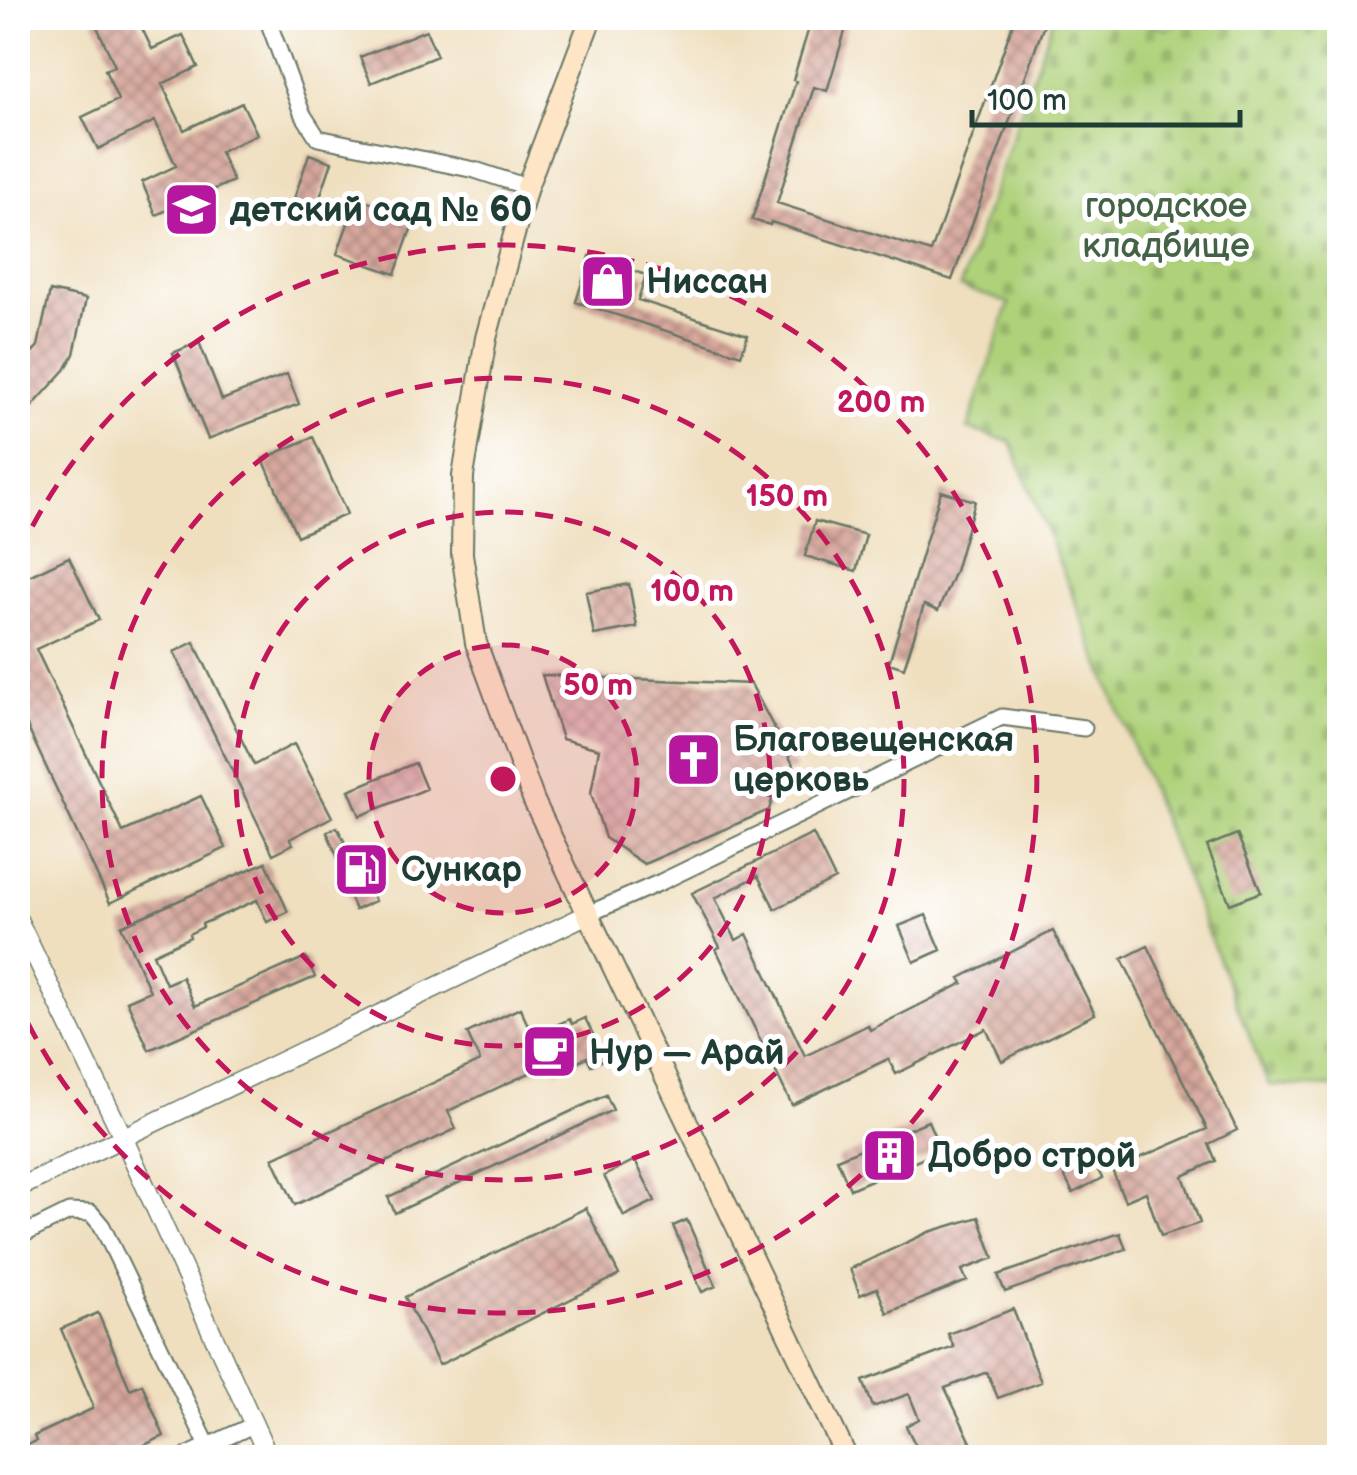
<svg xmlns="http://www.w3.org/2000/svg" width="1357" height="1475" font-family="'Balsamiq Sans',sans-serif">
  <defs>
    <pattern id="cemetery-stones" width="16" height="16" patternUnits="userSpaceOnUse" patternTransform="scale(2.5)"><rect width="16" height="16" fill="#afd17a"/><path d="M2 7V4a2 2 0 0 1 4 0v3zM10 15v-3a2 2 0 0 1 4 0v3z" fill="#96b46a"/></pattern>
    <pattern id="building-cross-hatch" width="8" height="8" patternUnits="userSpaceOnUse" patternTransform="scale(2.5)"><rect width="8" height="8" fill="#d7a79c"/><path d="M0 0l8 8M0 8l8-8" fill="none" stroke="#ae8980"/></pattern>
  </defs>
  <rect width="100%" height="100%" fill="#fff"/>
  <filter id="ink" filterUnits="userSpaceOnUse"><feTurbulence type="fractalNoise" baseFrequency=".01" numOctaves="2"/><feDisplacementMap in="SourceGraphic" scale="20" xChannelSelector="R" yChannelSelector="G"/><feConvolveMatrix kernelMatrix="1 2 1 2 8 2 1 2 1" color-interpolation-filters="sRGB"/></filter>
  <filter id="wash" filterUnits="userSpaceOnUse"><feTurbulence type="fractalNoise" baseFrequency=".0048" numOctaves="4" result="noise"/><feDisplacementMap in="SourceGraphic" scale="40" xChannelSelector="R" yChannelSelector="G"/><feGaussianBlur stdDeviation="2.25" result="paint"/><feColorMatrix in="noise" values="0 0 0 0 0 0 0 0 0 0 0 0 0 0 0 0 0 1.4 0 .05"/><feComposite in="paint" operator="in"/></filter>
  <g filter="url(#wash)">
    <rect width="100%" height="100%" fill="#efdfbf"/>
    <path fill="url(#cemetery-stones)" stroke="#678757" stroke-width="2.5" d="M 1053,18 L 1134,18 L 1167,29 L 1185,18 L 1339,18 L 1339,1087 L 1269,1085 L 1011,442 L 968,429 L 1009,303 L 960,287 Z"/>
    <g id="blocks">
      <path fill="url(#building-cross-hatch)" d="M 93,18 L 137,18 L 152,49 L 183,35 L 198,67 L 162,84 L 184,130 L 242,103 L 257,134 L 220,152 L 233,181 L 156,215 L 142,182 L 176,166 L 155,121 L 98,149 L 82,117 L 118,100 L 105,70 L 115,66 Z
        M 812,18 L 849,18 L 827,91 L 814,87 L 777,203 L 931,252 L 1015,18 L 1032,18 L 1045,22 L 952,280 L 771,222 L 770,225 L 752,220 L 796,81 L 793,80 Z
        M 426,30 L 437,56 L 371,83 L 360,57 Z
        M 309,154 L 332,162 L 313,218 L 290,211 Z
        M 357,198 L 415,218 L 395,274 L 337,254 Z
        M 590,256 L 646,275 L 638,300 L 748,335 L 741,355 L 576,302 Z
        M 50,291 L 86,299 L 74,354 L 65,370 L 28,411 L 18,401 L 18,369 L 38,346 Z
        M 199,342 L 222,400 L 287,374 L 299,404 L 208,439 L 173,353 Z
        M 313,437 L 347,514 L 297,536 L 263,459 Z
        M 941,491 L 975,501 L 955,571 L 938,611 L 924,605 L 904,668 L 889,663 Z
        M 815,521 L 866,535 L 856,571 L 805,556 Z
        M 69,557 L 99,620 L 36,649 L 123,832 L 201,796 L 226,848 L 110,903 L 18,707 L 18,581 Z
        M 629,584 L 637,627 L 594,635 L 586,592 Z
        M 194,642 L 254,765 L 294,744 L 332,817 L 290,839 L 293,844 L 273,854 L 174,652 Z
        M 542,675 L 751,684 L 796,770 L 779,774 L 769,810 L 644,864 L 605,838 L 591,793 L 599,749 L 562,739 Z
        M 415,763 L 426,789 L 360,816 L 349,790 Z
        M 337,827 L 375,901 L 355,910 L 346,889 L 350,887 L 327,832 Z
        M 813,834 L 835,879 L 775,909 L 758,876 L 715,898 L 736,940 L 747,934 L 805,1056 L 868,1025 L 870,1030 L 963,983 L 960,978 L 1053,931 L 1095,1014 L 1002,1061 L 986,1029 L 896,1074 L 888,1059 L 792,1105 L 716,949 L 720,947 L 692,893 Z
        M 1237,834 L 1261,892 L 1230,904 L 1207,846 Z
        M 266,862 L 288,912 L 267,922 L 257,900 L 202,924 L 203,927 L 189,934 L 190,937 L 153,954 L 166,984 L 182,977 L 195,1006 L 306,957 L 315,977 L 149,1050 L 127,1001 L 150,991 L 121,926 Z
        M 926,915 L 941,950 L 914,962 L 899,926 Z
        M 1148,946 L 1237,1130 L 1209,1144 L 1216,1161 L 1183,1176 L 1200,1223 L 1161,1236 L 1146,1192 L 1125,1201 L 1112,1170 L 1207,1129 L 1122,959 Z
        M 520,1008 L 533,1036 L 569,1019 L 572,1024 L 585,1018 L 605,1059 L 591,1065 L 587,1057 L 557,1071 L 553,1062 L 448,1111 L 456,1129 L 295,1205 L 273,1158 L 480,1061 L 467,1033 Z
        M 606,1095 L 613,1110 L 395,1213 L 388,1197 Z
        M 928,1121 L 941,1151 L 850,1189 L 837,1159 Z
        M 1086,1148 L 1102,1178 L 1073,1193 L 1057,1162 Z
        M 635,1160 L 655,1201 L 624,1216 L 604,1176 Z
        M 586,1208 L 619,1275 L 439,1365 L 405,1297 Z
        M 979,1217 L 994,1258 L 962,1270 L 967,1281 L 887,1313 L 877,1288 L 860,1295 L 850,1269 L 929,1232 Z
        M 687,1220 L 716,1286 L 702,1292 L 673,1226 Z
        M 1120,1233 L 1126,1249 L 1005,1292 L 998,1275 Z
        M 1013,1309 L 1041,1382 L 998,1398 L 987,1372 L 945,1388 L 976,1453 L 966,1458 L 922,1458 L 906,1426 L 919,1419 L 909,1394 L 873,1407 L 863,1381 L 954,1347 L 948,1334 Z
        M 98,1313 L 130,1389 L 142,1384 L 164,1436 L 116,1458 L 18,1458 L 18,1449 L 36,1441 L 34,1436 L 92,1409 L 93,1405 L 61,1329 Z"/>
    </g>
  </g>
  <g filter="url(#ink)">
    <use href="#blocks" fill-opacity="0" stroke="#687665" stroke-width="2.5"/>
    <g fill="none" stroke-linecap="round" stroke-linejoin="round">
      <defs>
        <path id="minor" d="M 267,18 L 302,113 L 318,138 L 475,170 L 527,187
          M 586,915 L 661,882 L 1002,717 L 1084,728
          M 18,1237 L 69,1212 L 91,1213 L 102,1226 L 208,1446
          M 182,1458 L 253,1425"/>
        <path id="tertiary" d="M 18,920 L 123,1137 L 269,1458
          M 18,1188 L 586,915"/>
        <path id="secondary" d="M 591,18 L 527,187 L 486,338 L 463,476 L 462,554 L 476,643 L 534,801 L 847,1458"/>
      </defs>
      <use href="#minor" stroke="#687665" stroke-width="19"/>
      <use href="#tertiary" stroke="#687665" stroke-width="21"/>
      <use href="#secondary" stroke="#687665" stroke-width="24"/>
      <use href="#minor" stroke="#fff" stroke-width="15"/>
      <use href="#tertiary" stroke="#fff" stroke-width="18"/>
      <use href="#secondary" stroke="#fde5c5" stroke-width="20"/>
    </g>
  </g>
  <circle cx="503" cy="779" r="134" fill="#c2185b" fill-opacity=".12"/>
  <g fill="none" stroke="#c2185b" stroke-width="5" stroke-dasharray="18 12">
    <circle cx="503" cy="779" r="134"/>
    <circle cx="503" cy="779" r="267"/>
    <circle cx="503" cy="779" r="401"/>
    <path d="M19 553A534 534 0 1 1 19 1005"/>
  </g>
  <defs>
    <symbol id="school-square" viewBox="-11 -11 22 22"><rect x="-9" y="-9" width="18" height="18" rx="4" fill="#b5179e" stroke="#fff"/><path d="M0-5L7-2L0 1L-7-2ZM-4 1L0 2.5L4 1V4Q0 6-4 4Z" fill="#fff"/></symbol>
    <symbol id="shop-square" viewBox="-11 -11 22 22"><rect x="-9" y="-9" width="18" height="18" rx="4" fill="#b5179e" stroke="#fff"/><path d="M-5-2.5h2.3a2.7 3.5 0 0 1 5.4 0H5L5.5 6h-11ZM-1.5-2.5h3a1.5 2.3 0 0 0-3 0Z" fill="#fff"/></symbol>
    <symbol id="church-square" viewBox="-11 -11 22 22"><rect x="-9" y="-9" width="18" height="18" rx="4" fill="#b5179e" stroke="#fff"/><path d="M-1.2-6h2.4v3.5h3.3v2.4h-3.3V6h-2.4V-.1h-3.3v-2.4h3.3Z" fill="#fff"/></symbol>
    <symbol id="fuel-square" viewBox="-11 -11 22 22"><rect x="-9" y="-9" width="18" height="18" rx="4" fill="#b5179e" stroke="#fff"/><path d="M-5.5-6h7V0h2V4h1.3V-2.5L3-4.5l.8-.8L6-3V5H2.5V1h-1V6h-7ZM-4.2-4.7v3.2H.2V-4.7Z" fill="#fff"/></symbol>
    <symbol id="cafe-square" viewBox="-11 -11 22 22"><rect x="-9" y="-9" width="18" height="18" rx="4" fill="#b5179e" stroke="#fff"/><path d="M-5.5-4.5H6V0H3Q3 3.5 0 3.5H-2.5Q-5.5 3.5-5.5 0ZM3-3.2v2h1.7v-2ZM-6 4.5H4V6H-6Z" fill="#fff"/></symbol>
    <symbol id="building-square" viewBox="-11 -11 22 22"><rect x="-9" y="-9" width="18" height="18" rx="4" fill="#b5179e" stroke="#fff"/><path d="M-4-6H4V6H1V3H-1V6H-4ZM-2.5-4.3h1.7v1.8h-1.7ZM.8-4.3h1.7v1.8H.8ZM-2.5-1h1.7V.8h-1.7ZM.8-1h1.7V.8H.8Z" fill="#fff"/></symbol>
  </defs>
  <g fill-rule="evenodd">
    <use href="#school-square" x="160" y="178" width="63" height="63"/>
    <use href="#shop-square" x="576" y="250" width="63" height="63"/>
    <use href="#church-square" x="662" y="728" width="63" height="63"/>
    <use href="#fuel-square" x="330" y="838" width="63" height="63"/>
    <use href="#cafe-square" x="518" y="1020" width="63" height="63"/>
    <use href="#building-square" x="858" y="1124" width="63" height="63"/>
  </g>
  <g text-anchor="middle" stroke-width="10" stroke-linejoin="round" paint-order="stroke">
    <g font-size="35" fill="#436246" stroke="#fff">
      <text x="1166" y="217">городское<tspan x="1166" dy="40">кладбище</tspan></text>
    </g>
    <g font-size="35" font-weight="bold" fill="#1f3d34" stroke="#fff" text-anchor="start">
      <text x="230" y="221">детский сад № 60</text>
      <text x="646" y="293">Ниссан</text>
      <text x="733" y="751">Благовещенская<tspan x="733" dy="40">церковь</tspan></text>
      <text x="401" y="881">Сункар</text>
      <text x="589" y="1064">Нур — Арай</text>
      <text x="928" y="1167">Добро строй</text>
    </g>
  </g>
  <circle cx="503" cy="779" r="15" fill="#c2185b" stroke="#fff" stroke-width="5"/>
  <g font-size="30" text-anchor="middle" font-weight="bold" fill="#c2185b" stroke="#fff" stroke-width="10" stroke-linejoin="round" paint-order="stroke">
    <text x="881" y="412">200 m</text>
    <text x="787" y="506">150 m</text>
    <text x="692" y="601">100 m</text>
    <text x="598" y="695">50 m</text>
  </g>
  <rect width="1357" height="1475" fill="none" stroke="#fff" stroke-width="60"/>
  <path d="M972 110v15h268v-15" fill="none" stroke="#1f3d34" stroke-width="5"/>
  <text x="987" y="110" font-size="30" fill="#1f3d34" stroke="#ffffff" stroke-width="8" paint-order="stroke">100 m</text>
</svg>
